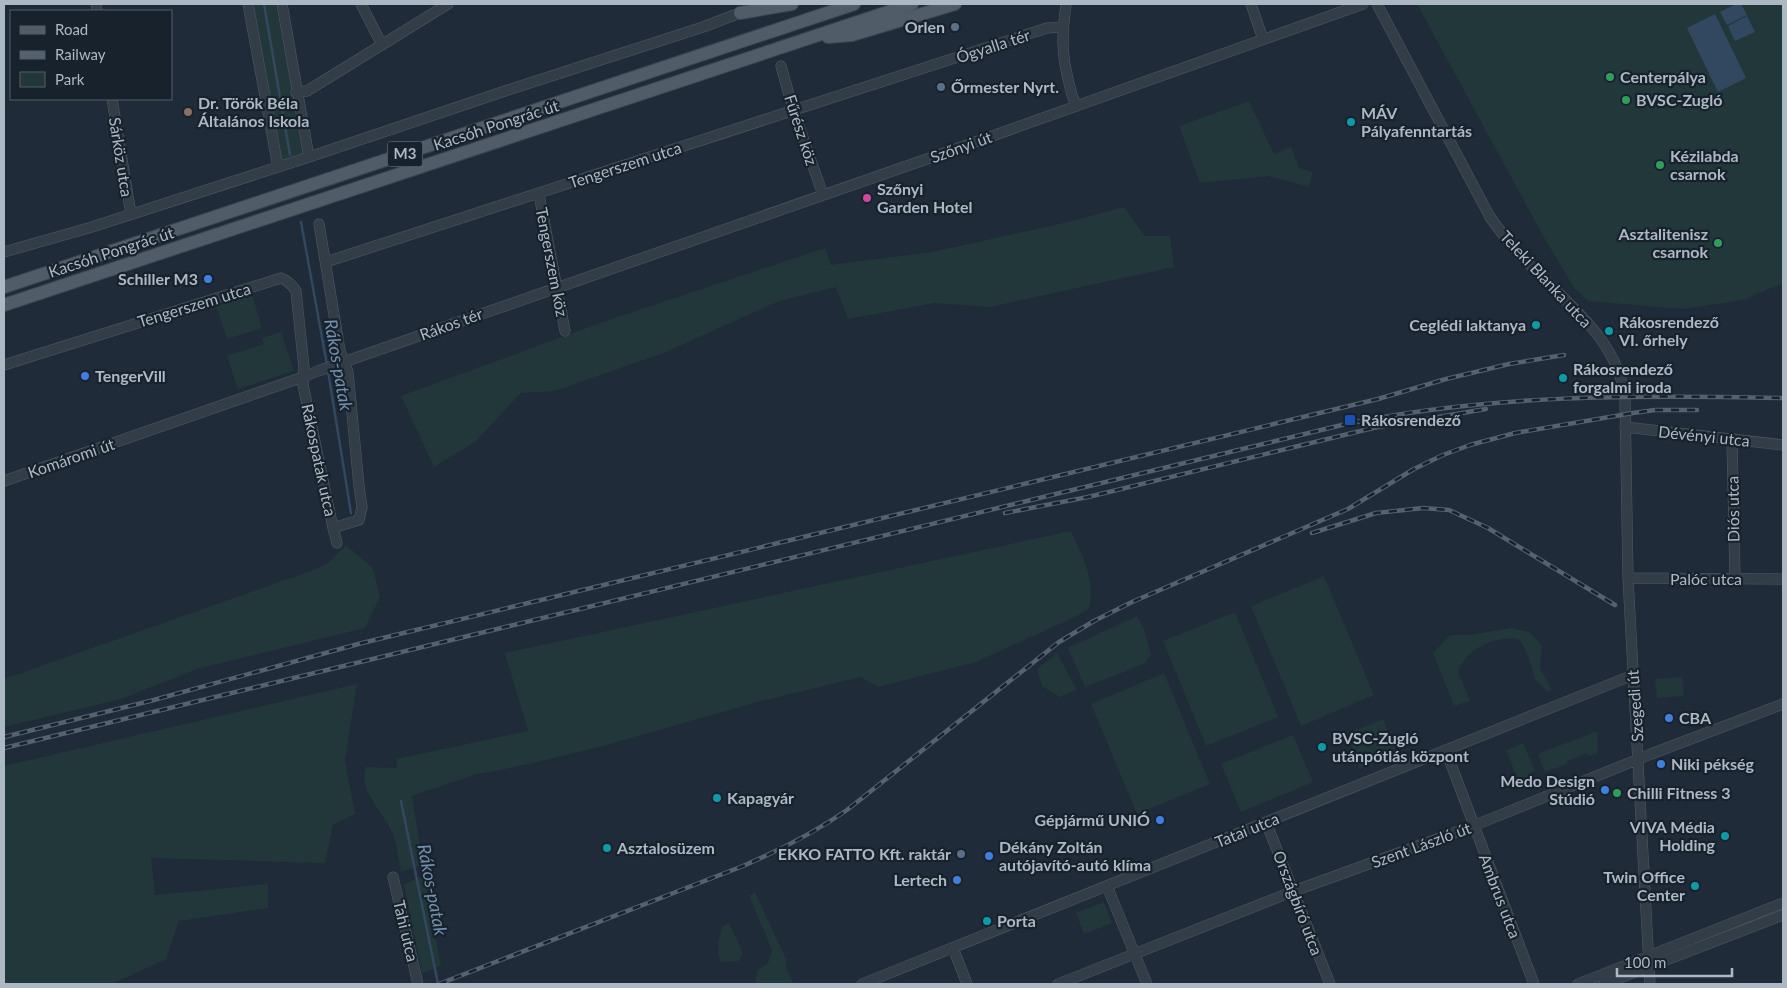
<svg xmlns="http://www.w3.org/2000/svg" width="1787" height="988" font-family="Lato,sans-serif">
  <rect width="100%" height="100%" fill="#1f2b38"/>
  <path fill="#213739" d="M 253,4 L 276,4 L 305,163 L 284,170 Z
    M 1417,4 L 1783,4 L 1783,283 L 1743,300 L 1683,309 L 1588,301 L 1574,288 L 1542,234 Z
    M 1249,101 L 1274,154 L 1291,147 L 1299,168 L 1313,172 L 1309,187 L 1268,176 L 1200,183 L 1179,126 Z
    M 1124,207 L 1145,236 L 1170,236 L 1174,267 L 990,307 L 934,303 L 848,319 L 836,287 L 779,301 L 666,352 L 555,391 L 521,393 L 475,442 L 434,467 L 401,396 L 608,320 L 825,248 L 831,265 L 932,252 L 1068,222 Z
    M 252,294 L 262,328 L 227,339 L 216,306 Z
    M 281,332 L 294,371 L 238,389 L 227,356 L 264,344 L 262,338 Z
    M 1071,531 C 1082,556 1096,580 1089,608 L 1079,615 L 976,662 L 878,687 L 860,677 L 754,703 L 603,746 L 525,765 L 474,775 L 412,796 L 423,865 L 401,872 C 398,859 397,842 391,830 C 382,811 357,789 366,767 L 397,768 L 396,759 L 528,731 L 505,653 Z
    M 346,545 L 373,568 L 380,597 L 365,628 L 197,669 L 121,699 L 4,727 L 4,679 L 316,569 L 327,564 Z
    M 1324,576 L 1374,695 L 1301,726 L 1251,606 Z
    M 1235,612 L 1278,717 L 1206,746 L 1163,641 Z
    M 1137,616 L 1144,629 L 1151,655 L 1144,664 L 1085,687 L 1068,648 Z
    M 1511,628 L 1530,632 L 1542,646 L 1540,668 L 1552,690 L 1548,692 L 1535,679 L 1527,653 L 1519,639 C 1494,636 1467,648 1458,672 L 1470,701 L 1454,706 L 1433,653 L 1450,635 L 1470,635 Z
    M 1057,653 L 1077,690 L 1060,697 L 1042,686 L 1037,669 Z
    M 1164,673 L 1210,784 L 1137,814 L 1091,704 Z
    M 1682,677 L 1684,696 L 1657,698 L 1655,679 Z
    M 357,684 L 345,760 L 355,814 L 333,825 L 325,863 L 151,858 L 155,895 L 268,884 L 268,908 L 179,921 L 166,959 L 112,984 L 4,984 L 4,766 Z
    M 1383,719 L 1397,753 L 1360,769 L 1346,734 Z
    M 1597,731 L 1598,753 L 1589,756 L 1587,753 L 1567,761 L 1567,764 L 1545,772 L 1538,754 Z
    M 1293,735 L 1313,782 L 1241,812 L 1221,764 Z
    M 1523,743 L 1535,771 L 1531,772 L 1532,775 L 1518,780 L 1506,750 Z
    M 424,876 L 441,966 L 422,973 L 404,884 Z
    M 755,892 L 786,959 L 786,968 L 794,984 L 757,984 L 755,981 L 758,970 L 768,963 L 772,950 L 749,896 Z
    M 1104,902 L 1112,923 L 1084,934 L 1076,913 Z
    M 729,923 L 743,953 L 739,961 L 721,962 C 716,950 719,939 722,927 Z"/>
  <path fill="#324860" d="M 1736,4 L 1741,4 L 1747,15 L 1727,25 L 1720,12 Z
    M 1715,14 L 1746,78 L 1718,92 L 1687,28 Z
    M 1747,16 L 1755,32 L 1735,41 L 1728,26 Z"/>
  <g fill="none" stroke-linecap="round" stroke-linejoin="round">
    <path stroke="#324860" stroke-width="2.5" d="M 264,4 L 290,155
      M 301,222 L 327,365
      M 328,371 L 351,513
      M 401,801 L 438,984"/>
    <defs>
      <path id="minor" d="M 96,4 L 97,11
        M 248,4 L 278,167
        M 282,4 L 309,157
        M 361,4 L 382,45
        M 1066,4 C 1062,35 1061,52 1069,83 C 1071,91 1072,99 1077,106
        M 1251,4 L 1263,39
        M 1377,4 L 1490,217 C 1506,240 1525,261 1545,280 C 1580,314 1619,347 1625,398 L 1628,578 L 1650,984
        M 781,66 L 793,109 L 823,195
        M 296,92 L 307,91 L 448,4
        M 112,99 L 131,214
        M 539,194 L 565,331
        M 319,224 L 340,351 L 348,372 L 359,486 L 362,507 L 359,520 L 333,528
        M 4,252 L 92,227 L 309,157 L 505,91 L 703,27 L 745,11
        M 326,262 L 1047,28 L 1063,27
        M 4,365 L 281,278 C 288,281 292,284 296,291 L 304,368 L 303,385 L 333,528 L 337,543
        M 1625,427 L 1783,445
        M 1732,438 L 1735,579
        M 4,481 L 303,377 L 318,371 L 950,151 L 1363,4
        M 1628,578 L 1783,579
        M 1446,751 L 1534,984
        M 1266,822 L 1330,984
        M 393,877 L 418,984
        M 1107,886 L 1147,984
        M 953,948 L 967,984
        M 862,984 L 1633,675
        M 1058,984 L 1294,891 L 1473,826 L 1651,754 L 1783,704
        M 1578,984 L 1783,903
        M 1604,984 L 1783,915"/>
      <path id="major" d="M 740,13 L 792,4
        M 828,37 L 852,35 L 955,4
        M 4,287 L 854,4
        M 4,305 L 912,4"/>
    </defs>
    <use href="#minor" stroke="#505b66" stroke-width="11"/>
    <use href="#major" stroke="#3c4652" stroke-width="14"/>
    <use href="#minor" stroke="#333d48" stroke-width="10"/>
    <use href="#major" stroke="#505c68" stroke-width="12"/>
    <defs>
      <path id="rail" d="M 1005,513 L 1088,497 L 1373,428 L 1486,409
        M 1312,533 L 1376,513 L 1423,508 L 1449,510 L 1488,528 L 1615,605
        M 4,737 L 150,701 L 362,643 L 1378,399 L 1446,379 L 1509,364 L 1564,355
        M 4,748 L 1346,424 C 1491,394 1636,395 1783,398
        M 439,984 L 743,866 C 780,850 814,833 847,810 L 1059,642 L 1094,621 L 1132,602 L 1348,509 L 1414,469 L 1443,455 L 1470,445 L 1515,433 L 1633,413 L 1655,410 L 1697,410"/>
    </defs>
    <use href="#rail" stroke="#54616f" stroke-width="4.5"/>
    <use href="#rail" stroke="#18222c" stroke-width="2.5" stroke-dasharray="8" stroke-linecap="butt"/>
  </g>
  <g fill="#5c6f8a" stroke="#18222c" stroke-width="2">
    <circle cx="955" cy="27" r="5"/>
    <circle cx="941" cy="87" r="5"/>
    <circle cx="961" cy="854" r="5"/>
  </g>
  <g fill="#2e9e5b" stroke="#18222c" stroke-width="2">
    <circle cx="1610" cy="77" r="5"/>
    <circle cx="1626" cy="100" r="5"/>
    <circle cx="1660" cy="165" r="5"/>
    <circle cx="1718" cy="243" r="5"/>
    <circle cx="1617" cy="793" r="5"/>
  </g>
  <circle fill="#8d6e63" stroke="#18222c" stroke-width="2" cx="188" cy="112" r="5"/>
  <g fill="#0f9aa8" stroke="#18222c" stroke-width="2">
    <circle cx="1351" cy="122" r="5"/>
    <circle cx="1536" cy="325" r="5"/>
    <circle cx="1609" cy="331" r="5"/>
    <circle cx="1563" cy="378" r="5"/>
    <circle cx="1322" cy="747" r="5"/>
    <circle cx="717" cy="798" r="5"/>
    <circle cx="1725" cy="836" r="5"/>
    <circle cx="607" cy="848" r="5"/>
    <circle cx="1695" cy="886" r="5"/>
    <circle cx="987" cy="921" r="5"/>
  </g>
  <circle fill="#d1479c" stroke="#18222c" stroke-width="2" cx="867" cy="198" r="5"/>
  <g fill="#3f7fe0" stroke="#18222c" stroke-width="2">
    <circle cx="208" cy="279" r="5"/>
    <circle cx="85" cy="376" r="5"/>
    <circle cx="1669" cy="718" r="5"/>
    <circle cx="1661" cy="764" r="5"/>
    <circle cx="1605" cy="790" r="5"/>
    <circle cx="1160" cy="820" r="5"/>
    <circle cx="989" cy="856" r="5"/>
    <circle cx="957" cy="880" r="5"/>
  </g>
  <rect fill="#1a4fb4" stroke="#18222c" stroke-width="2" x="1344" y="414" width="12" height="12" rx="2.5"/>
  <g text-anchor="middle" stroke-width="4.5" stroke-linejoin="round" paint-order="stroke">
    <rect fill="#18222c" stroke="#808b97" stroke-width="1" x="387.5" y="141.5" width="35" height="25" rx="4"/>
    <g font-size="15" font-weight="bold" fill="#adb8c5">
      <text x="405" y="159">M3</text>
    </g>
    <g font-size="16" font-weight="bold" fill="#adb8c5" stroke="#18222c" text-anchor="start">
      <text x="945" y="33" text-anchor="end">Orlen</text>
      <text x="1620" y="83">Centerpálya</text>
      <text x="951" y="93">Őrmester Nyrt.</text>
      <text x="1636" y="106">BVSC-Zugló</text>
      <text x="198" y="109">Dr. Török Béla<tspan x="198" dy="18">Általános Iskola</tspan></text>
      <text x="1361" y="119">MÁV<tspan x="1361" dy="18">Pályafenntartás</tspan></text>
      <text x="1670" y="162">Kézilabda<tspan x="1670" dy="18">csarnok</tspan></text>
      <text x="877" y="195">Szőnyi<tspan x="877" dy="18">Garden Hotel</tspan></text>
      <text x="1708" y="240" text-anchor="end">Asztalitenisz<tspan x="1708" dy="18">csarnok</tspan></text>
      <text x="198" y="285" text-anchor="end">Schiller M3</text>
      <text x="1619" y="328">Rákosrendező<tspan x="1619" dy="18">VI. őrhely</tspan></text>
      <text x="1526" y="331" text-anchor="end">Ceglédi laktanya</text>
      <text x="1573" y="375">Rákosrendező<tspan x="1573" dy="18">forgalmi iroda</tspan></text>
      <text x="95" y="382">TengerVill</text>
      <text x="1361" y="426">Rákosrendező</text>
      <text x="1679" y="724">CBA</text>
      <text x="1332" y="744">BVSC-Zugló<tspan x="1332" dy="18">utánpótlás központ</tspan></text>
      <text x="1671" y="770">Niki pékség</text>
      <text x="1595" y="787" text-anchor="end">Medo Design<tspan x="1595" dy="18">Stúdió</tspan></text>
      <text x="1627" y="799">Chilli Fitness 3</text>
      <text x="727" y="804">Kapagyár</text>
      <text x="1150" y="826" text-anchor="end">Gépjármű UNIÓ</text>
      <text x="1715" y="833" text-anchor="end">VIVA Média<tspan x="1715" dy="18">Holding</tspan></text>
      <text x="999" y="853">Dékány Zoltán<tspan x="999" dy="18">autójavító-autó klíma</tspan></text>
      <text x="617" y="854">Asztalosüzem</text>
      <text x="951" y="860" text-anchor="end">EKKO FATTO Kft. raktár</text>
      <text x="1685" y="883" text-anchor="end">Twin Office<tspan x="1685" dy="18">Center</tspan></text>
      <text x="947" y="886" text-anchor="end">Lertech</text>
      <text x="997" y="927">Porta</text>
    </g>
    <g font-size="16" fill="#adb8c5" stroke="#18222c">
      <text transform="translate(993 46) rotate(-18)" y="6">Ógyalla tér</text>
      <text transform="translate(496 125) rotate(-18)" y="6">Kacsóh Pongrác út</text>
      <text transform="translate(801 130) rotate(72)" y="6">Fűrész köz</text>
      <text transform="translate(961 147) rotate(-20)" y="6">Szőnyi út</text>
      <text transform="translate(121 157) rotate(81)" y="6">Sárköz utca</text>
      <text transform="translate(625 165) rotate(-18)" y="6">Tengerszem utca</text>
      <text transform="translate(111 252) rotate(-18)" y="6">Kacsóh Pongrác út</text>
      <text transform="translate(552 262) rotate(79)" y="6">Tengerszem köz</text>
      <text transform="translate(1546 279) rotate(47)" y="6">Teleki Blanka utca</text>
      <text transform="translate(194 305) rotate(-17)" y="6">Tengerszem utca</text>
      <text transform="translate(451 324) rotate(-20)" y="6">Rákos tér</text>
      <text transform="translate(1704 436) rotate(6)" y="6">Dévényi utca</text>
      <text transform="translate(71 458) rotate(-19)" y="6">Komáromi út</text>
      <text transform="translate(319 460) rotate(78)" y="6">Rákospatak utca</text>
      <text transform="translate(1733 509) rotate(-91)" y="6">Diós utca</text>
      <text x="1706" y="585">Palóc utca</text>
      <text transform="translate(1635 706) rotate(-94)" y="6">Szegedi út</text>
      <text transform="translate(1247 830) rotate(-22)" y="6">Tatai utca</text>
      <text transform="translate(1421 845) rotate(-20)" y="6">Szent László út</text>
      <text transform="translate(1500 896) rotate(69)" y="6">Ambrus utca</text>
      <text transform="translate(1298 903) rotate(69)" y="6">Országbíró utca</text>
      <text transform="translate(406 931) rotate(77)" y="6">Tahi utca</text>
    </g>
    <g font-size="18" font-style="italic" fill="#7490af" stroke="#18222c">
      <text transform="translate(338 365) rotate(80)" y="6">Rákos-patak</text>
      <text transform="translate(432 890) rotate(79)" y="6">Rákos-patak</text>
    </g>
  </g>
  <rect width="1787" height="988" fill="none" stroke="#adb8c5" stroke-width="10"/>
  <rect x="10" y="10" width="162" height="90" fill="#18222c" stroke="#545e69"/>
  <rect x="20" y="26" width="25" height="8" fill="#505c68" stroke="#545e69"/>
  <text x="55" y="35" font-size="15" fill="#adb8c5">Road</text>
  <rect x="20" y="51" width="25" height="8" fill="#54616f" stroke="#545e69"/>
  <text x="55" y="60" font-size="15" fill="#adb8c5">Railway</text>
  <rect x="20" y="72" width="25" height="15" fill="#213739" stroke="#545e69"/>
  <text x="55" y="85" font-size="15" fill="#adb8c5">Park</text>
  <path d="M1617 968v8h115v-8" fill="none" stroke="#adb8c5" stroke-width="2.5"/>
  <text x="1624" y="968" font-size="15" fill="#adb8c5" stroke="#18222c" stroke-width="4" paint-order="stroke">100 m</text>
</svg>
